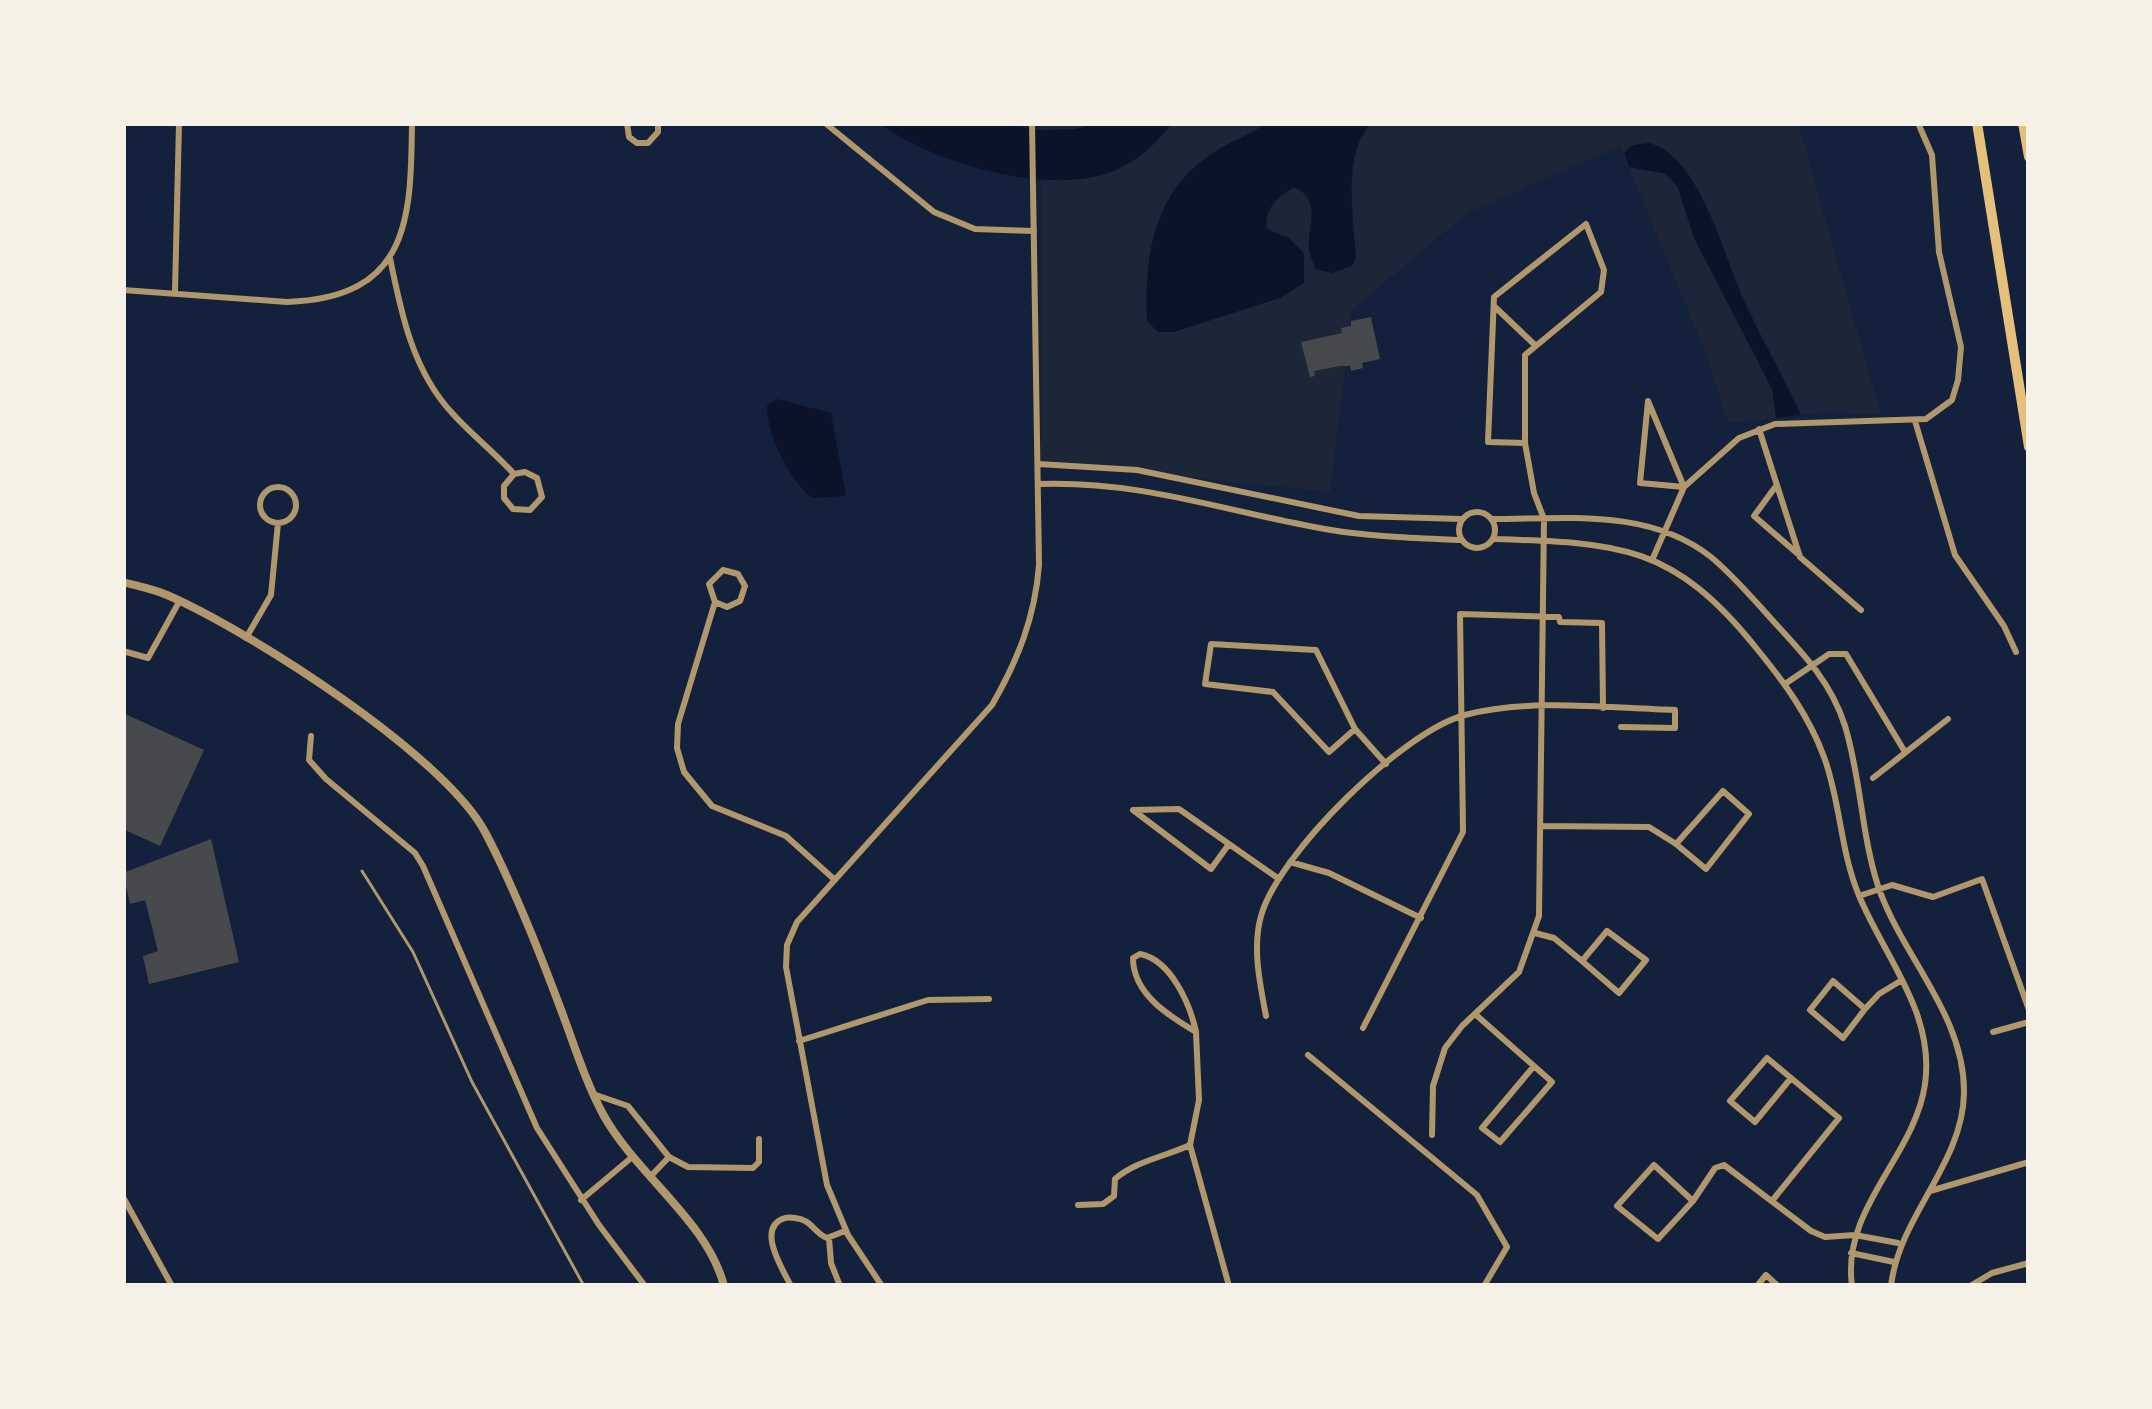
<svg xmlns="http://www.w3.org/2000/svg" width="2152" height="1409" font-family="Signika,sans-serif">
  <rect width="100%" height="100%" fill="#14213d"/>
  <path fill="#1d2539" d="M 1041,123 L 1798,123 L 1881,415 L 1830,412 L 1728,423 L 1707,356 L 1620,146 L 1467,213 L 1352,310 L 1330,492 L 1041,462 Z"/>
  <path fill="#0b132b" d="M 879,123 L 994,123 L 1042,130 L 1076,129 L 1097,123 L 1172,123 C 1154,147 1133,165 1105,174 C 1041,194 931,162 879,123 Z
    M 1267,123 L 1373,123 C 1341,148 1354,222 1356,258 L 1352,266 L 1332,273 L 1315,269 C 1313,262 1310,256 1309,249 C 1307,225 1323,201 1294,187 C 1278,196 1263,210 1267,229 L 1289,238 L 1304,253 L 1304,283 L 1280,298 L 1174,332 L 1158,332 L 1147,321 C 1144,258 1153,193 1210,155 C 1228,142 1249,135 1267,123 Z
    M 1649,143 C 1700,156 1723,254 1743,298 C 1760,337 1783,375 1801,415 L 1776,418 L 1772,389 L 1694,238 L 1678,188 L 1666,174 L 1629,167 L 1624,153 L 1633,145 Z
    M 777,399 L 831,413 L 846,496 L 812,498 C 789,479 767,436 767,406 Z"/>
  <path fill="#48494c" d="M 1371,317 L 1380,359 L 1362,363 L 1363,368 L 1351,371 L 1350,366 L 1340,366 L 1314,371 L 1315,376 L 1310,377 L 1301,342 L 1342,333 L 1341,328 L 1351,326 L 1351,321 Z
    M 123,713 L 204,750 L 160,846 L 123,829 Z
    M 211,839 L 239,962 L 149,984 L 143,956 L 158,951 L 145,900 L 130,904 L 123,873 Z"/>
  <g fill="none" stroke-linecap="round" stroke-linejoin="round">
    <path stroke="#b1986c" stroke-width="3" d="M 362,871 L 413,952 L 472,1082 L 584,1286"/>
    <path stroke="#b1986c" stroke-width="6" d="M 627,123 L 629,137 L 637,143 L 648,143 L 658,132 L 658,123
      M 825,123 L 934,212 L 975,229 L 1034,231
      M 1586,224 L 1604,270 L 1601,292 L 1525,355 L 1525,443 L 1488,442 L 1494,297 Z
      M 390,258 C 401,313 413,372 453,414 C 472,435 495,453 514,474 L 525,472 L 537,478 L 542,497 L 530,510 L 513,509 L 504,498 L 504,486 L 514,474
      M 123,290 L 287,302 C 409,298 411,220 412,123
      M 175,291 L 179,123
      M 1495,307 L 1536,346
      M 1648,401 L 1684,487 L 1640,483 Z
      M 1915,421 L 1955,555 L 2004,626 L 2016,652
      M 1759,429 L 1800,557 L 1861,610
      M 1038,464 L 1137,470 L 1359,516 L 1461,519
      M 1038,484 C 1143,480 1229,513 1331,530 C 1374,537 1417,538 1460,540
      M 1776,486 L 1754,516 L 1798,554
      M260 505a18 18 0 1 1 36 0a18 18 0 1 1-36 0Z
      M1459 530a18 18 0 1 1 36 0a18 18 0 1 1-36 0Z
      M 1492,519 C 1566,519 1649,508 1711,557 C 1734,576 1754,600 1774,622 C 1804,654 1832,684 1845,726 C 1861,778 1861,833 1878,886 C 1902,957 1965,1015 1964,1093 C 1963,1164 1899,1216 1891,1286
      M 1493,539 C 1620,543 1673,544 1757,649 C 1784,682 1809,716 1824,757 C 1841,803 1840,852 1860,898 C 1886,959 1935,1014 1925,1084 C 1915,1156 1841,1208 1852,1286
      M 1653,558 L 1684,487 L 1739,438 L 1775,424 L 1926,419 L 1952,400 L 1958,380 L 1961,347 L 1939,252 L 1932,155 L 1918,123
      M 715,602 L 727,607 L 740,601 L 745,586 L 738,574 L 723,570 L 709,584 L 715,602 L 678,724 L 677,748 L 684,772 L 712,806 L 786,836 L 835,880
      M 246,638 L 271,595 L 278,523
      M 123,651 L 148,658 L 179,602
      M 1785,684 L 1829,654 L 1846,654 L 1905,752
      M 1355,729 L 1329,752 L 1273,692 L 1205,684 L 1211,644 L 1316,650 L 1355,729 L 1386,764
      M 311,736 L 309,760 L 326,779 L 415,853 L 423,866 L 537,1128 L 599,1225 L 645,1286
      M 1873,778 L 1948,719
      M 1723,791 L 1749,814 L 1706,869 L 1676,844 Z
      M 1542,826 L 1649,827 L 1676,844
      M 1229,844 L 1211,869 L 1133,810 L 1179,809 L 1279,879
      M 1290,862 L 1329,873 L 1421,918
      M 1859,896 L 1892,885 L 1933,897 L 1982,879 L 2029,1010
      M 1607,931 L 1646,960 L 1619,993 L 1582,961 Z
      M 1535,933 L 1554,938 L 1582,961
      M 1833,981 L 1865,1009 L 1843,1038 L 1810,1010 Z
      M 1865,1009 L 1879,994 L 1902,980
      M 1475,1014 L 1534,1066
      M 1266,1016 C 1260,984 1252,948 1261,916 C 1278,854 1403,731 1465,715 C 1532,698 1606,708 1675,710 L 1675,728 L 1621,727
      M 1363,1028 L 1463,832 L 1460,614 L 1559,617 L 1560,622 L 1602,623 L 1603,708
      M 1196,1032 C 1190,1004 1171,960 1140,954 L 1133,958 C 1133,994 1169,1016 1196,1032 L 1199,1100 L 1190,1145 L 1229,1286
      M 1993,1032 L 2029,1022
      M 799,1041 L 928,1000 L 989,999
      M 1308,1055 L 1477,1195 L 1507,1247 L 1484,1286
      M 1767,1058 L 1791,1078 L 1755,1122 L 1730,1101 Z
      M 1534,1066 L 1552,1082 L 1500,1142 L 1482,1128 Z
      M 593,1094 L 628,1106 L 669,1157 L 688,1167 L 753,1168 L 759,1162 L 759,1139
      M 1432,1135 L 1433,1086 L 1445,1048 L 1462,1026 L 1519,972 L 1539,916 L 1544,519 L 1534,493 L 1525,443
      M 1654,1165 L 1693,1201 L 1658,1239 L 1617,1206 Z
      M 651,1176 L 669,1157
      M 1930,1191 L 2029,1162
      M 123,1197 L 172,1286
      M 581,1200 L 631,1158
      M 1693,1201 L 1715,1168 L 1724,1165 L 1811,1231 L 1825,1237 L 1855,1235 L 1898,1243
      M 1772,1201 L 1839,1118 L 1791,1078
      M 1078,1205 L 1103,1204 L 1114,1196 L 1115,1179 C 1136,1161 1164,1157 1190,1145
      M 829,1238 L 831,1263 L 840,1286
      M 1851,1253 L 1894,1262
      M 791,1286 C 783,1270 755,1227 785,1218 C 790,1217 800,1218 805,1221 C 813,1225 817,1234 827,1238 L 845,1231
      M 882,1286 L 848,1235 L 827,1185 L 786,967 L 787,945 L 797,922 L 992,705 C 1018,660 1035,617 1039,565 L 1032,123
      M 1757,1286 L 1766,1275 L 1778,1286
      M 1970,1286 L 1992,1273 L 2029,1263"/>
    <path stroke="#b1986c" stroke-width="8" d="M 123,582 C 137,586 153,589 167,595 C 248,630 444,755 485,832 C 514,887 538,948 560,1007 C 574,1044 585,1081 604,1116 C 637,1175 708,1222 724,1286"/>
    <path stroke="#e5c07b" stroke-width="10" d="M 1977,123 L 2029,447
      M 2023,123 L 2029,157"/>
  </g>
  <rect width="2152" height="1409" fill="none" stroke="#f6f1e7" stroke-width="252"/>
</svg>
